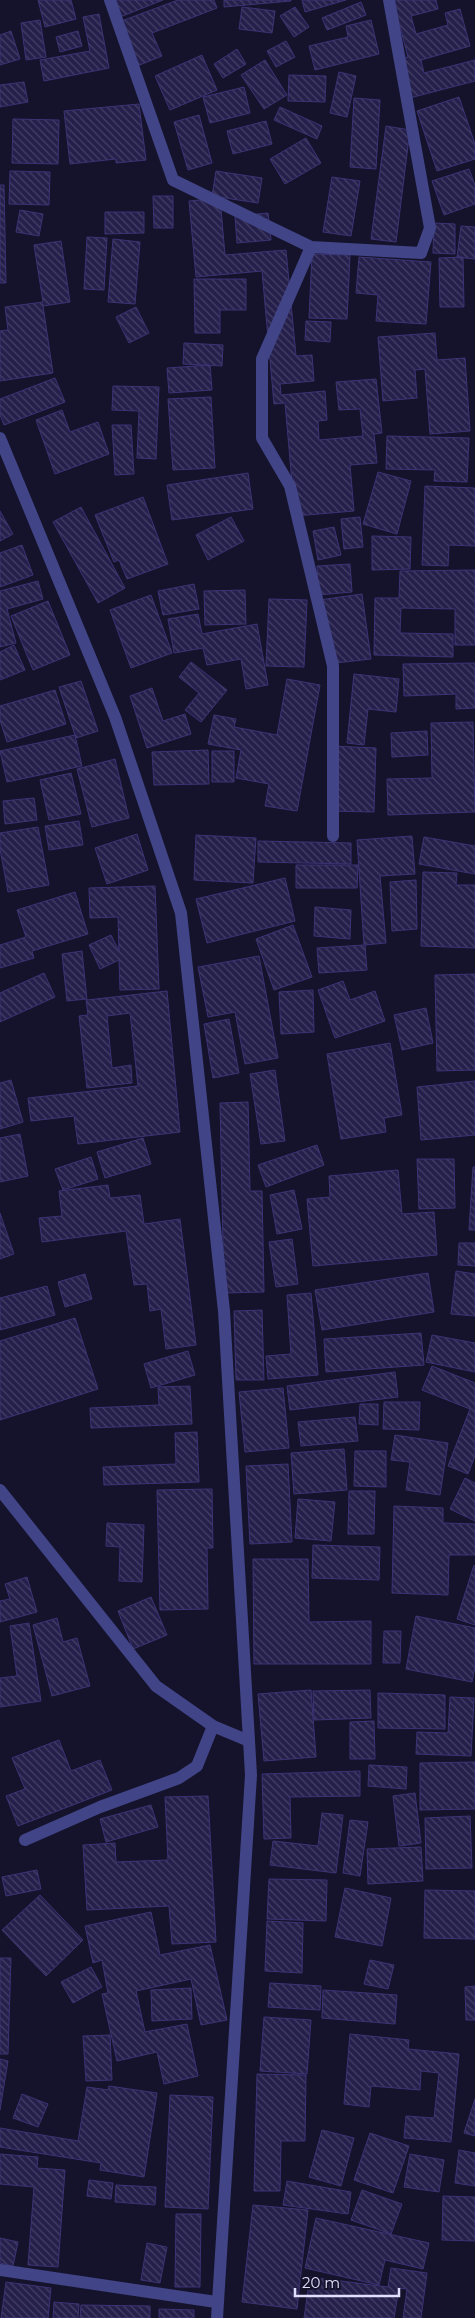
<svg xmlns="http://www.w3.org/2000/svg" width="475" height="2318" font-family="Montserrat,sans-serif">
  <defs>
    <pattern id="building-back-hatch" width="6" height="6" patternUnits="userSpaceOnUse" patternTransform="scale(1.25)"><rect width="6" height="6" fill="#25204b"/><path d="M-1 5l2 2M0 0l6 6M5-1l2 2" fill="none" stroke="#444066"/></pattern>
  </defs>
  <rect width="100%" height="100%" fill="#15132b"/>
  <path fill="url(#building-back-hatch)" stroke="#3b3375" d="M 38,0 L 71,0 L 76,19 L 45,27 Z
    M 108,0 L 163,0 L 115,19 Z
    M 178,0 L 214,0 L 217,8 L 152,33 L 162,56 L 132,68 L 116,23 Z
    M 224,0 L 291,0 L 291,1 L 224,7 Z
    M 302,0 L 346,0 L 305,12 Z
    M 393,0 L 436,0 L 438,9 L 411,16 L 416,34 L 448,25 L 445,13 L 460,9 L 470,46 L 421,60 L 424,73 L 475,60 L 475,81 L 406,99 L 396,60 L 408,57 Z
    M 361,2 L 366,15 L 327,30 L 322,18 Z
    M 242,7 L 275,11 L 272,33 L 239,29 Z
    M 295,7 L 309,27 L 294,37 L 280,16 Z
    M 99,14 L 109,68 L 44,81 L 40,60 L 90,51 L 83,17 Z
    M 40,20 L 46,57 L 26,60 L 21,23 Z
    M 371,20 L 379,54 L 315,70 L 309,46 L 348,37 L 346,26 Z
    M 11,31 L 20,59 L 0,65 L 0,35 Z
    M 78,31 L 82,46 L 60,52 L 56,37 Z
    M 286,41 L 295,57 L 276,67 L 267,51 Z
    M 237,49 L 246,64 L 223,78 L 214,64 Z
    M 202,55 L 217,90 L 170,110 L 155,76 Z
    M 265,60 L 287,95 L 264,109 L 241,75 Z
    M 339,72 L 356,76 L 347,117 L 330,113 Z
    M 289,75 L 326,76 L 325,102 L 288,101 Z
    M 24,82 L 28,102 L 0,107 L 0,85 Z
    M 244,87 L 250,113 L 210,123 L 203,97 Z
    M 459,97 L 475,144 L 475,159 L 437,171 L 417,111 Z
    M 354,98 L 380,100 L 376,169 L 350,167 Z
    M 139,104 L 146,160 L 116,163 L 116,159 L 70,164 L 64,111 Z
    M 280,107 L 322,126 L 317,139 L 274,120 Z
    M 199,115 L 212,163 L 188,170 L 174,122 Z
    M 13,119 L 59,120 L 58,164 L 12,163 Z
    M 266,121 L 272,144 L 233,154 L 227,131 Z
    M 386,126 L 410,130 L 396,242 L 371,239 Z
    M 306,138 L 321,163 L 285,184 L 270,159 Z
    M 469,169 L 475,185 L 475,204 L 444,215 L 432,181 Z
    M 10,171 L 50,172 L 49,205 L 9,204 Z
    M 216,171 L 262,178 L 258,203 L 212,196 Z
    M 332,177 L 360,181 L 351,236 L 323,232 Z
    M 0,185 L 4,185 L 6,283 L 0,283 Z
    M 153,196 L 173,196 L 173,228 L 154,228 Z
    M 220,198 L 225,255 L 286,250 L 296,356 L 312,355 L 314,381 L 280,384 L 281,395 L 325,391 L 327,420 L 318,421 L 319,440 L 363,436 L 360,409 L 339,410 L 336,382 L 376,379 L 382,433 L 374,434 L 377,463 L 350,465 L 354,511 L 295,516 L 285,403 L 274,404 L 262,271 L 196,277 L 189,201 Z
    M 20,210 L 43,214 L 39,236 L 16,232 Z
    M 105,212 L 144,212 L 144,233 L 105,234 Z
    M 268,213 L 271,240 L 237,243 L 235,216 Z
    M 434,223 L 455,224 L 455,254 L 433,253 Z
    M 461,226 L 475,227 L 475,259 L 457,257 Z
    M 87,237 L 107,238 L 104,290 L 84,289 Z
    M 113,239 L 140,242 L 135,304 L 108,302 Z
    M 61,241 L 70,302 L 43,306 L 53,373 L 0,381 L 0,331 L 8,330 L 5,307 L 43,302 L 34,245 Z
    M 312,254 L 350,255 L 347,319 L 309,318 Z
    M 359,257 L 431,262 L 426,324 L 376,321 L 378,295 L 356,293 Z
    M 463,257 L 464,307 L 440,307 L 439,258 Z
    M 194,279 L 246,279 L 246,310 L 220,310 L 220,333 L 195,333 Z
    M 136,307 L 149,333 L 129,343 L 116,317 Z
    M 306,321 L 331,322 L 330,342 L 305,340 Z
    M 435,333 L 437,360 L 465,358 L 470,431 L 430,434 L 425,369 L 415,370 L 417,398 L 383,401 L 378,337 Z
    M 184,343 L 223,345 L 222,366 L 183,364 Z
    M 210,365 L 212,390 L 169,393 L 167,368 Z
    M 55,378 L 65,402 L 4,425 L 0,415 L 0,399 Z
    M 113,386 L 159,387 L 156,459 L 137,458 L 139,411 L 112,410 Z
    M 211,397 L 215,468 L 173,470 L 168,399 Z
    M 62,410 L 70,432 L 98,422 L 109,454 L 55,474 L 36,420 Z
    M 112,425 L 131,425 L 134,474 L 115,475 Z
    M 387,436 L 469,438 L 467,482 L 434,481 L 435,470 L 386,469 Z
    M 378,472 L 411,481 L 397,534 L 363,524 Z
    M 248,473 L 253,509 L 172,520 L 167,485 Z
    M 425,486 L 475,488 L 475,546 L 449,545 L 448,566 L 422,565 Z
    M 143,497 L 168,564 L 127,579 L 119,560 L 114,562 L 95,515 Z
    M 81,507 L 125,588 L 98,603 L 53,522 Z
    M 0,511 L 13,534 L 0,541 Z
    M 231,517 L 244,541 L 208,560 L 196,535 Z
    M 360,517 L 363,547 L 344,549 L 341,519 Z
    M 334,527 L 341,555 L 318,560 L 313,531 Z
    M 372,536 L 411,537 L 410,569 L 372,570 Z
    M 22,545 L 33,575 L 0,587 L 0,553 Z
    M 350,564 L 352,592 L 318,595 L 317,566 Z
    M 475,570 L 475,645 L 455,645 L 455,609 L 401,608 L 400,633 L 453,634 L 453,657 L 374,655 L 375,598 L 399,598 L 400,571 Z
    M 38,581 L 43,599 L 7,609 L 16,643 L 0,647 L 0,591 Z
    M 194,584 L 199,609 L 163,615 L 158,591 Z
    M 245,590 L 246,624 L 205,625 L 204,591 Z
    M 362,594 L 371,659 L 327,664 L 319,600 Z
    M 151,595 L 172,653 L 131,668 L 110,610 Z
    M 269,599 L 307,600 L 304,667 L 266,666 Z
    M 48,601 L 70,655 L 33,670 L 11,616 Z
    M 198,614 L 202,634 L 257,624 L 268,685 L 246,689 L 241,659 L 207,665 L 203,648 L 174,653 L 168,619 Z
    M 14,645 L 25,670 L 0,680 L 0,652 Z
    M 191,662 L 227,690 L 201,722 L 185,710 L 199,693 L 179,677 Z
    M 475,663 L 475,708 L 456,709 L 456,694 L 404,696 L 403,664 Z
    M 354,674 L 399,679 L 396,712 L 368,709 L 364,745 L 347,743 Z
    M 287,679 L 320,685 L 297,811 L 265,806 L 269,784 L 236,778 L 241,750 L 208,744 L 214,715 L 236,719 L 234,727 L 277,735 Z
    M 81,681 L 98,731 L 76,738 L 59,687 Z
    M 152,688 L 163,721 L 185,714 L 191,734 L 147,748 L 130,696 Z
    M 55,690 L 66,724 L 7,742 L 0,720 L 0,706 Z
    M 473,722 L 475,812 L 388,815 L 387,779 L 432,778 L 431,723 Z
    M 427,731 L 428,755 L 392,757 L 391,733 Z
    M 75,735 L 82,766 L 7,782 L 0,751 Z
    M 330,746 L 376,748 L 374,812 L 328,811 Z
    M 208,750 L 209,784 L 154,785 L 152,752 Z
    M 212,751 L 234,751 L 234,782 L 212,782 Z
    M 115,759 L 129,818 L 92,827 L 77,769 Z
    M 71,773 L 81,814 L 49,820 L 40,780 Z
    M 34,798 L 37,820 L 5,824 L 3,801 Z
    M 79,821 L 83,845 L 49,850 L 45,826 Z
    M 38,827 L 49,885 L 8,892 L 0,849 L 0,833 Z
    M 137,834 L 148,870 L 107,884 L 95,848 Z
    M 196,835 L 256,838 L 253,883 L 194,880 Z
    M 412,836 L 415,874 L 380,876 L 386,943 L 365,945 L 367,970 L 319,973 L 317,948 L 364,945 L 357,840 Z
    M 424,837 L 475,846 L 475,874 L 419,864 Z
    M 258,841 L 351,843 L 351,864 L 258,862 Z
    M 296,865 L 358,865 L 357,888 L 296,888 Z
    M 423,872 L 457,873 L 456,885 L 475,885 L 475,948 L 421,946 Z
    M 285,878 L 295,921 L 207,943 L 196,899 Z
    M 416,880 L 417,929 L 392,931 L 390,882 Z
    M 155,886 L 159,989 L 120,990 L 119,960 L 100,969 L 89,945 L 111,935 L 119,951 L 118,917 L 90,918 L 89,888 Z
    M 75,892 L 88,934 L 32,951 L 34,958 L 0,968 L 0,945 L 26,937 L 17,910 Z
    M 315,907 L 351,910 L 350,939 L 314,936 Z
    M 293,925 L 312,977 L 274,990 L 256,939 Z
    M 82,951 L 87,1000 L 167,991 L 180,1132 L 78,1144 L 74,1116 L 31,1121 L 28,1098 L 138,1086 L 130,1013 L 107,1016 L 112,1068 L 131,1065 L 132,1083 L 87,1088 L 79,1016 L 88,1015 L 86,999 L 67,1001 L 62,954 Z
    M 259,956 L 278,1058 L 245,1064 L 235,1012 L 208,1017 L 198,967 Z
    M 44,973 L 55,997 L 0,1022 L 0,993 Z
    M 475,974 L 475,1070 L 437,1071 L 435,975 Z
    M 343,981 L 350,1000 L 375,991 L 385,1021 L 335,1038 L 318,990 Z
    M 313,990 L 314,1032 L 281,1034 L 279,992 Z
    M 426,1008 L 433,1043 L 402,1050 L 394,1015 Z
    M 229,1019 L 239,1073 L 213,1078 L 204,1024 Z
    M 390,1043 L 402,1115 L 384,1118 L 386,1132 L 341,1139 L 327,1054 Z
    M 275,1070 L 285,1141 L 261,1144 L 250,1074 Z
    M 11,1080 L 23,1122 L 0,1129 L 0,1083 Z
    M 475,1081 L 475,1135 L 421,1140 L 417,1087 Z
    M 248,1102 L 250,1191 L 262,1191 L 264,1292 L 224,1293 L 220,1103 Z
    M 20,1134 L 28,1176 L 0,1182 L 0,1138 Z
    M 143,1138 L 151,1164 L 105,1178 L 97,1152 Z
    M 317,1145 L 324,1165 L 266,1187 L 258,1165 Z
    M 91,1157 L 98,1179 L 63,1190 L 55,1169 Z
    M 417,1159 L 454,1159 L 455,1208 L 419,1209 Z
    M 473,1167 L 475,1167 L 475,1230 L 469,1230 Z
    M 398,1170 L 402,1214 L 434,1212 L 437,1255 L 313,1266 L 307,1199 L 330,1197 L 329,1176 Z
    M 108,1185 L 110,1198 L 140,1195 L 144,1224 L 180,1219 L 196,1345 L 166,1349 L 161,1309 L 150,1311 L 147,1284 L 134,1285 L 126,1231 L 42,1242 L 39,1218 L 62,1216 L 59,1191 Z
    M 294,1190 L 302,1229 L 277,1234 L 270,1195 Z
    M 0,1213 L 14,1254 L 0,1259 Z
    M 292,1239 L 298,1284 L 276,1287 L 269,1242 Z
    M 459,1243 L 475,1243 L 475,1266 L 458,1265 Z
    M 456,1271 L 475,1274 L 475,1316 L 451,1314 Z
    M 428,1273 L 434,1312 L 322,1330 L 315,1290 Z
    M 85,1274 L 92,1299 L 65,1307 L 58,1282 Z
    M 47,1286 L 55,1315 L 0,1330 L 0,1298 Z
    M 311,1293 L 318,1375 L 268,1379 L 266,1356 L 291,1354 L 287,1295 Z
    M 262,1310 L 264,1380 L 236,1380 L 234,1311 Z
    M 75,1318 L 98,1389 L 0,1420 L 0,1341 Z
    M 421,1333 L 424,1365 L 326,1372 L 324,1339 Z
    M 432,1335 L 475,1343 L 475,1372 L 426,1362 Z
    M 188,1351 L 195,1375 L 151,1388 L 144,1364 Z
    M 432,1366 L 475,1383 L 475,1456 L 468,1474 L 448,1466 L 470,1409 L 422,1390 Z
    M 395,1372 L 398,1397 L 290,1410 L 287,1386 Z
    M 190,1386 L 192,1424 L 91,1428 L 90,1408 L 159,1405 L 158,1387 Z
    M 283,1388 L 289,1448 L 245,1452 L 239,1392 Z
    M 384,1402 L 420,1402 L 419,1430 L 383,1429 Z
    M 360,1404 L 378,1404 L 378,1425 L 359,1424 Z
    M 355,1417 L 358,1441 L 301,1446 L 298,1422 Z
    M 197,1432 L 199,1482 L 104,1485 L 103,1467 L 176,1464 L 175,1433 Z
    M 395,1435 L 448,1443 L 440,1495 L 406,1490 L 410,1462 L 391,1460 Z
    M 344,1449 L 347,1490 L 294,1494 L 291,1453 Z
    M 355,1451 L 386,1451 L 386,1487 L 354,1486 Z
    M 288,1464 L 292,1542 L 250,1544 L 246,1466 Z
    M 465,1478 L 475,1483 L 475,1521 L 450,1509 Z
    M 212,1489 L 213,1548 L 207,1548 L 208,1609 L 160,1610 L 157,1490 Z
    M 349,1491 L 375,1491 L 374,1534 L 348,1534 Z
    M 298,1499 L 335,1502 L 331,1541 L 295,1538 Z
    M 394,1506 L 443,1508 L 443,1523 L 475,1524 L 475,1555 L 449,1555 L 448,1595 L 392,1593 Z
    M 107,1523 L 144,1525 L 142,1582 L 119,1581 L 120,1547 L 106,1546 Z
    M 313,1545 L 380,1547 L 379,1580 L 312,1578 Z
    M 253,1559 L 308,1559 L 309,1622 L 371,1621 L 371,1664 L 254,1664 Z
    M 474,1565 L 475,1566 L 475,1625 L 457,1619 Z
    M 27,1577 L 37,1612 L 0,1622 L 0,1601 L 10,1599 L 5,1584 Z
    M 151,1597 L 167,1635 L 133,1649 L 118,1611 Z
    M 416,1616 L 475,1628 L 475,1667 L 472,1682 L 406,1669 Z
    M 57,1618 L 63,1642 L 77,1638 L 90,1686 L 52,1696 L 33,1625 Z
    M 29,1623 L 41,1701 L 0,1707 L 0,1678 L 17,1676 L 10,1626 Z
    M 384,1631 L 401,1631 L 400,1663 L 383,1663 Z
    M 311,1690 L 316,1757 L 264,1761 L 258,1694 Z
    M 370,1690 L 371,1718 L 314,1720 L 313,1691 Z
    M 378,1693 L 445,1695 L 445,1729 L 378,1728 Z
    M 450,1697 L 474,1698 L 471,1756 L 416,1754 L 417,1732 L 448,1733 Z
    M 374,1721 L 375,1759 L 350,1759 L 350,1722 Z
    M 59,1740 L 71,1771 L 100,1760 L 112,1790 L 18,1826 L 6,1796 L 25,1789 L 12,1758 Z
    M 475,1762 L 475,1809 L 420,1810 L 420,1763 Z
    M 369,1765 L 407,1767 L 406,1789 L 368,1786 Z
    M 360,1771 L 360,1796 L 290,1797 L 291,1838 L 264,1839 L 262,1774 Z
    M 415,1793 L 421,1843 L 399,1846 L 393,1796 Z
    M 208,1796 L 216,1942 L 172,1944 L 169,1906 L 87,1910 L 83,1845 L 115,1843 L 116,1862 L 168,1860 L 165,1797 Z
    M 151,1805 L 158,1827 L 106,1842 L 100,1819 Z
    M 322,1813 L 343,1815 L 336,1873 L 270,1865 L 273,1841 L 318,1846 Z
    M 470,1816 L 472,1868 L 426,1869 L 425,1818 Z
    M 350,1820 L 368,1822 L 360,1876 L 343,1873 Z
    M 421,1847 L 423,1881 L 368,1884 L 367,1849 Z
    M 37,1870 L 41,1889 L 6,1896 L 2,1877 Z
    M 269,1879 L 327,1880 L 326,1921 L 267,1919 Z
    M 345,1888 L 391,1898 L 382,1946 L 335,1937 Z
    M 425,1890 L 475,1891 L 475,1939 L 424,1938 Z
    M 40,1895 L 83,1940 L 46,1976 L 2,1930 Z
    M 151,1912 L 160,1955 L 210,1945 L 227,2020 L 201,2025 L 191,1979 L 136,1991 L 145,2032 L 187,2024 L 198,2076 L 164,2084 L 157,2052 L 117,2061 L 102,1994 L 108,1993 L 102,1960 L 93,1963 L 85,1926 Z
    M 267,1921 L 303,1923 L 302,1973 L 265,1971 Z
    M 0,1958 L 11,1958 L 8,2054 L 0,2054 Z
    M 370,1960 L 394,1965 L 388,1989 L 364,1984 Z
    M 91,1967 L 102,1987 L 73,2003 L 61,1982 Z
    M 270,1983 L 321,1986 L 320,2010 L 268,2007 Z
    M 475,1986 L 475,2020 L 466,2020 L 465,1987 Z
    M 191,1988 L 192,2019 L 152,2021 L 151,1990 Z
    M 323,1990 L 397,1995 L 395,2024 L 322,2018 Z
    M 264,2017 L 311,2020 L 307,2074 L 260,2071 Z
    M 350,2034 L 409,2040 L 408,2049 L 459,2054 L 451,2142 L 404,2138 L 406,2116 L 434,2118 L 439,2073 L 421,2071 L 420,2090 L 371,2086 L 369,2107 L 344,2104 Z
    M 110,2035 L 112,2080 L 86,2081 L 83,2036 Z
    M 0,2059 L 8,2061 L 0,2110 Z
    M 257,2074 L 306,2075 L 305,2141 L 281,2141 L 280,2191 L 254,2191 Z
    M 109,2086 L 157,2093 L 144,2177 L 100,2170 L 101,2163 L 0,2147 L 0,2128 L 78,2141 L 87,2087 L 108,2090 Z
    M 22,2094 L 48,2104 L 38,2127 L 13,2118 Z
    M 170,2095 L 213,2097 L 208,2209 L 165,2207 Z
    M 475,2099 L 475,2136 L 464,2133 Z
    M 322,2130 L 354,2138 L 341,2186 L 309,2177 Z
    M 370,2133 L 409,2146 L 393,2193 L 354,2180 Z
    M 459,2150 L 475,2153 L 475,2186 L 455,2183 Z
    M 0,2154 L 38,2157 L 37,2168 L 65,2170 L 58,2267 L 28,2265 L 34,2187 L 0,2184 Z
    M 410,2154 L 444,2160 L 439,2192 L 404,2187 Z
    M 89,2180 L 113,2183 L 111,2199 L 87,2196 Z
    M 287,2181 L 351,2192 L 348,2214 L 283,2205 Z
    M 116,2185 L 156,2187 L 155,2205 L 115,2202 Z
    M 362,2190 L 402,2204 L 391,2234 L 351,2220 Z
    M 443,2196 L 475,2197 L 475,2241 L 442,2240 Z
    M 253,2205 L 308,2210 L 297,2309 L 242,2302 Z
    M 176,2214 L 201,2214 L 200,2287 L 175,2287 Z
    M 316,2218 L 429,2243 L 423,2269 L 385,2260 L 379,2285 L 305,2268 Z
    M 0,2238 L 18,2242 L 13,2266 L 0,2263 Z
    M 147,2243 L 167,2247 L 160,2283 L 141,2280 Z
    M 391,2268 L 427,2273 L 421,2318 L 403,2318 L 407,2289 L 399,2288 L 394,2318 L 304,2318 L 310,2277 L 388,2287 Z
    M 6,2282 L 51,2288 L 48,2318 L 1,2318 Z
    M 54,2302 L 79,2304 L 78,2318 L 53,2318 Z
    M 81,2305 L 150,2306 L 150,2318 L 80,2318 Z
    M 159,2309 L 194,2310 L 194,2318 L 159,2318 Z"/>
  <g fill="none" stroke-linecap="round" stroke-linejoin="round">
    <path stroke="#414487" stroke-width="12" d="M 110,0 L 173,180 L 311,247 L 421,253 L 430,228 L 389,0
      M 311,247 L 262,359 L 262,438 L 290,486 L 333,666 L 333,836
      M 0,1490 L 156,1686 L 213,1726 L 249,1741
      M 25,1840 L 100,1807 L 179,1778 L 197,1766 L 213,1726
      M 0,2270 L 216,2302"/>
    <path stroke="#414487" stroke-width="12" d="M 0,438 L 115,717 L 181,913 L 224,1311 L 251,1775 L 217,2318"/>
  </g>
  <path d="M295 2288v8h104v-8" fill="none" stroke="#e0dffd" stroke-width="2.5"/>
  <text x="302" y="2288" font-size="15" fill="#e0dffd" stroke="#15132b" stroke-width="4" paint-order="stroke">20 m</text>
</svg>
